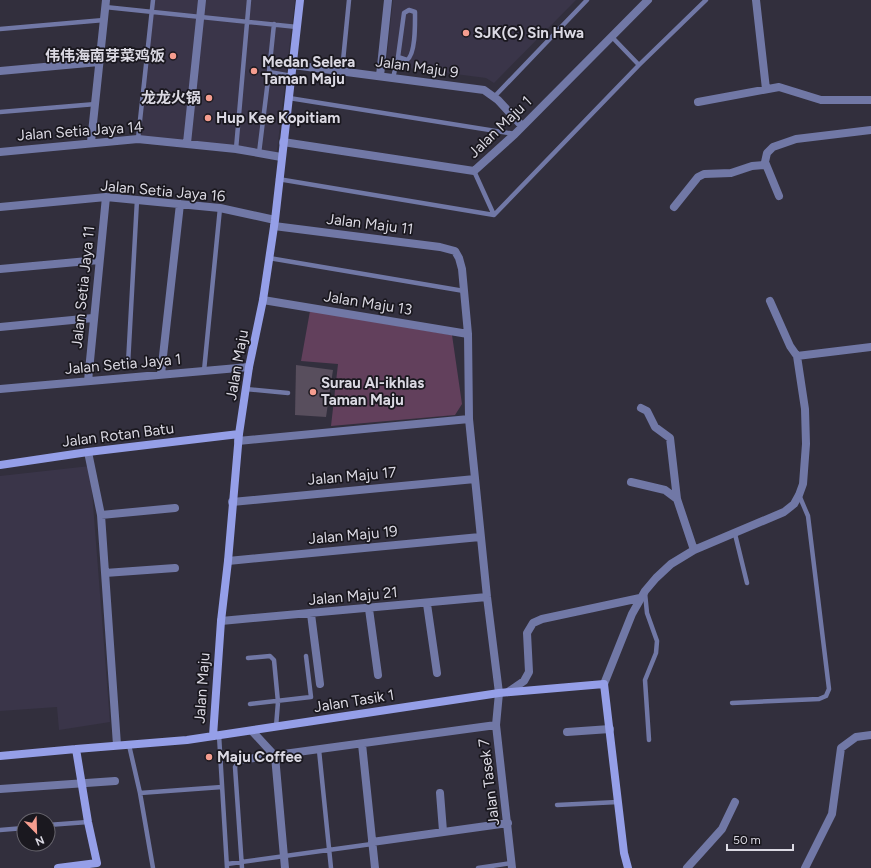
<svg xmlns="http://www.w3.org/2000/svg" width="871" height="868" font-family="Figtree,'Noto Sans SC',sans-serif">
  <rect width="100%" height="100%" fill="#322f3d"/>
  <path fill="#3a3549" d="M 151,0 L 295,0 L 276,159 L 233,151 L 136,143 Z
    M 393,0 L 576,0 L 494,83 L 486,78 L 386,65 Z
    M 90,466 L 110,722 L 59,730 L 57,707 L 0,711 L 0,476 Z"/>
  <path fill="#62405c" d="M 310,311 L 452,335 L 462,404 L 455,415 L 331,426 L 338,364 L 301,361 Z"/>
  <path fill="#584e5d" d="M 296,365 L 333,370 L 326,417 L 295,415 Z"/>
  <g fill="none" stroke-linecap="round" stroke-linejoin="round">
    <path stroke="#7178a6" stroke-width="4.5" d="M 105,7 L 297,27
      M 409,10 L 415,12 C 415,22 416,54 407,60 L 398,57 L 404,13 Z
      M 0,29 L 104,20
      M 612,37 L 639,65
      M 342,71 L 349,0
      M 269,72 L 274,24
      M 393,78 L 398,57
      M 494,97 L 587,0
      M 289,98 L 515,134
      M 0,112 L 96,104
      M 138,139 L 153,0
      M 236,149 L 249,0
      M 259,153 L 269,72 L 292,76
      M 474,171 L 494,215
      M 278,179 L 494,215 L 639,65 L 706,0
      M 269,258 L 464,291
      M 128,364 L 137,200
      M 204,371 L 220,208
      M 246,389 L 288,393
      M 735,534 L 747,583
      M 645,593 L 647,613 L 657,641 L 656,653 L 645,680 L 649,740
      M 248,658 L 270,656 L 274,660 L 278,702 L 276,727
      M 732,703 L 819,699 L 826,696 L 829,689 L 808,516 L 799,495
      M 250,704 L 311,697 L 306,656
      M 219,735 L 227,868
      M 129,745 L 140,793 L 153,868
      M 319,750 L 331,868
      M 240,760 L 235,767 L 242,868
      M 140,793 L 222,787
      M 557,805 L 618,802
      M 48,825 L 88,822
      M 0,830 L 24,828
      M 227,864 L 372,844
      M 478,868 L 512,863"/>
    <path stroke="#7178a6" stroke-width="8" d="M 756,0 L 766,89
      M 293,65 L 484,90 L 498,100 L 522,126
      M 0,71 L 99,62
      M 380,76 L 388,0
      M 698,102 L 779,87 L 821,100 L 871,100
      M 91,142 L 106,0
      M 283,142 L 474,171 L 515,134 L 648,0
      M 187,143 L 202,0
      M 0,152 L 138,139 L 236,149 L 281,157
      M 779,196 L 765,162 L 767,153 L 773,147 L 796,139 L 871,130
      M 0,207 L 106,197 L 220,208 L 275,220
      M 674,207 L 698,177 L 704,174 L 731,173 L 752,166 L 765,165
      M 274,226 L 440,247 L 455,251 L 459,258 L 462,269 L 468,334 L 469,419 L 487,597 L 499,693 L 496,725 L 512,868
      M 0,269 L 99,260
      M 263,300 L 468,334
      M 0,327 L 93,318
      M 797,356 L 871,347
      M 161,374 L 180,204
      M 88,381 L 106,197
      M 0,389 L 249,367
      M 641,408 L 647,411 L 655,427 L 670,438 L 677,499
      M 238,441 L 469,419
      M 88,452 L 101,515 L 117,745
      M 631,482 L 665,490 L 677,499 L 694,550
      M 232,502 L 475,479
      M 101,515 L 175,508
      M 228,561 L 480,537
      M 105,573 L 175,568
      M 427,604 L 437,673
      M 369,609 L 378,675
      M 311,614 L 320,684
      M 221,621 L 487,597
      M 604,684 L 632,614 L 645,591 L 656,578 L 671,564 L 694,550 L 784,512 L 794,504 L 799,495 L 803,484 L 806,444 L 805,409 L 797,356 L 790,346 L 770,301
      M 508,692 L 524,681 L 529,672 L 527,633 L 533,623 L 542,619 L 640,598
      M 252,731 L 275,756 L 285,868
      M 567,732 L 610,729
      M 362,744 L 375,868
      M 240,760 L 496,725
      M 0,789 L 115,781
      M 440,793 L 443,831
      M 372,842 L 508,823
      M 687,868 L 722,829 L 735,802
      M 805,868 L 832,814 L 841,748 L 856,737 L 871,735"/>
    <path stroke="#959fe8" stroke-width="8" d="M 0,465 L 88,452 L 239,434
      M 213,736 L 221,621 L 228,561 L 239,434 L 249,367 L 263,300 L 275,220 L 300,0
      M 0,756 L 76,749
      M 58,868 L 97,863 L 88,822 L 76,749 L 187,740 L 499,693 L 604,684 L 624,853 L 628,868"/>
  </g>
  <g fill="#f59d8f" stroke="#1a181f" stroke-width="1.5">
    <circle cx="466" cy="33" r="4"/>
    <circle cx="173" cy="56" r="4"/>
    <circle cx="254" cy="71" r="4"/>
    <circle cx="209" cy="98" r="4"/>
    <circle cx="208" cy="118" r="4"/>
    <circle cx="313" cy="392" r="4"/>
    <circle cx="209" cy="757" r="4"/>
  </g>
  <g text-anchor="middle" stroke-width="3.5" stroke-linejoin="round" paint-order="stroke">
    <g font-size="15" font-weight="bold" fill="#dbd9e3" stroke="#1a181f" text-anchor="start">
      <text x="474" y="38">SJK(C) Sin Hwa</text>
      <text x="165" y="61" text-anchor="end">伟伟海南芽菜鸡饭</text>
      <text x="262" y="67">Medan Selera<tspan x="262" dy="17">Taman Maju</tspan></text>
      <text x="201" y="103" text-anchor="end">龙龙火锅</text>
      <text x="216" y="123">Hup Kee Kopitiam</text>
      <text x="321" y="388">Surau Al-ikhlas<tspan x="321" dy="17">Taman Maju</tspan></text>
      <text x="217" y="762">Maju Coffee</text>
    </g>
    <g font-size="15" fill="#dbd9e3" stroke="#1a181f">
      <text transform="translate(417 67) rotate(8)" y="5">Jalan Maju 9</text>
      <text transform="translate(500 127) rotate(-44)" y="5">Jalan Maju 1</text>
      <text transform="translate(80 131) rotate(-4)" y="5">Jalan Setia Jaya 14</text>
      <text transform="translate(163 191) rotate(5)" y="5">Jalan Setia Jaya 16</text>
      <text transform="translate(370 224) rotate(7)" y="5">Jalan Maju 11</text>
      <text transform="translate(83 287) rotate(-84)" y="5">Jalan Setia Jaya 11</text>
      <text transform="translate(368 303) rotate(9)" y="5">Jalan Maju 13</text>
      <text transform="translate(123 364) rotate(-5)" y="5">Jalan Setia Jaya 1</text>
      <text transform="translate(237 365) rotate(-80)" y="5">Jalan Maju</text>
      <text transform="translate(118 435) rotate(-7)" y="5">Jalan Rotan Batu</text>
      <text transform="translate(352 476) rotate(-5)" y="5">Jalan Maju 17</text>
      <text transform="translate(353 535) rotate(-5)" y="5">Jalan Maju 19</text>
      <text transform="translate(353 596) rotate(-5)" y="5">Jalan Maju 21</text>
      <text transform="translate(202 688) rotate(-86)" y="5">Jalan Maju</text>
      <text transform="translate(354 701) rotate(-9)" y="5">Jalan Tasik 1</text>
      <text transform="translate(489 782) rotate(-97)" y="5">Jalan Tasek 7</text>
    </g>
  </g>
  <g transform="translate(36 832) rotate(157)"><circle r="19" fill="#1a181f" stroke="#67656d"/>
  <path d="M0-3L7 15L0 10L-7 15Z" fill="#f59d8f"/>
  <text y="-6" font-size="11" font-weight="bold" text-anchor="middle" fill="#dbd9e3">N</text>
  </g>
  <path d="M727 844v6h66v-6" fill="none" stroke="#dbd9e3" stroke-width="2"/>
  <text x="733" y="844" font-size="12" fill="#dbd9e3" stroke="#1a181f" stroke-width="3" paint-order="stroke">50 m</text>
</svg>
